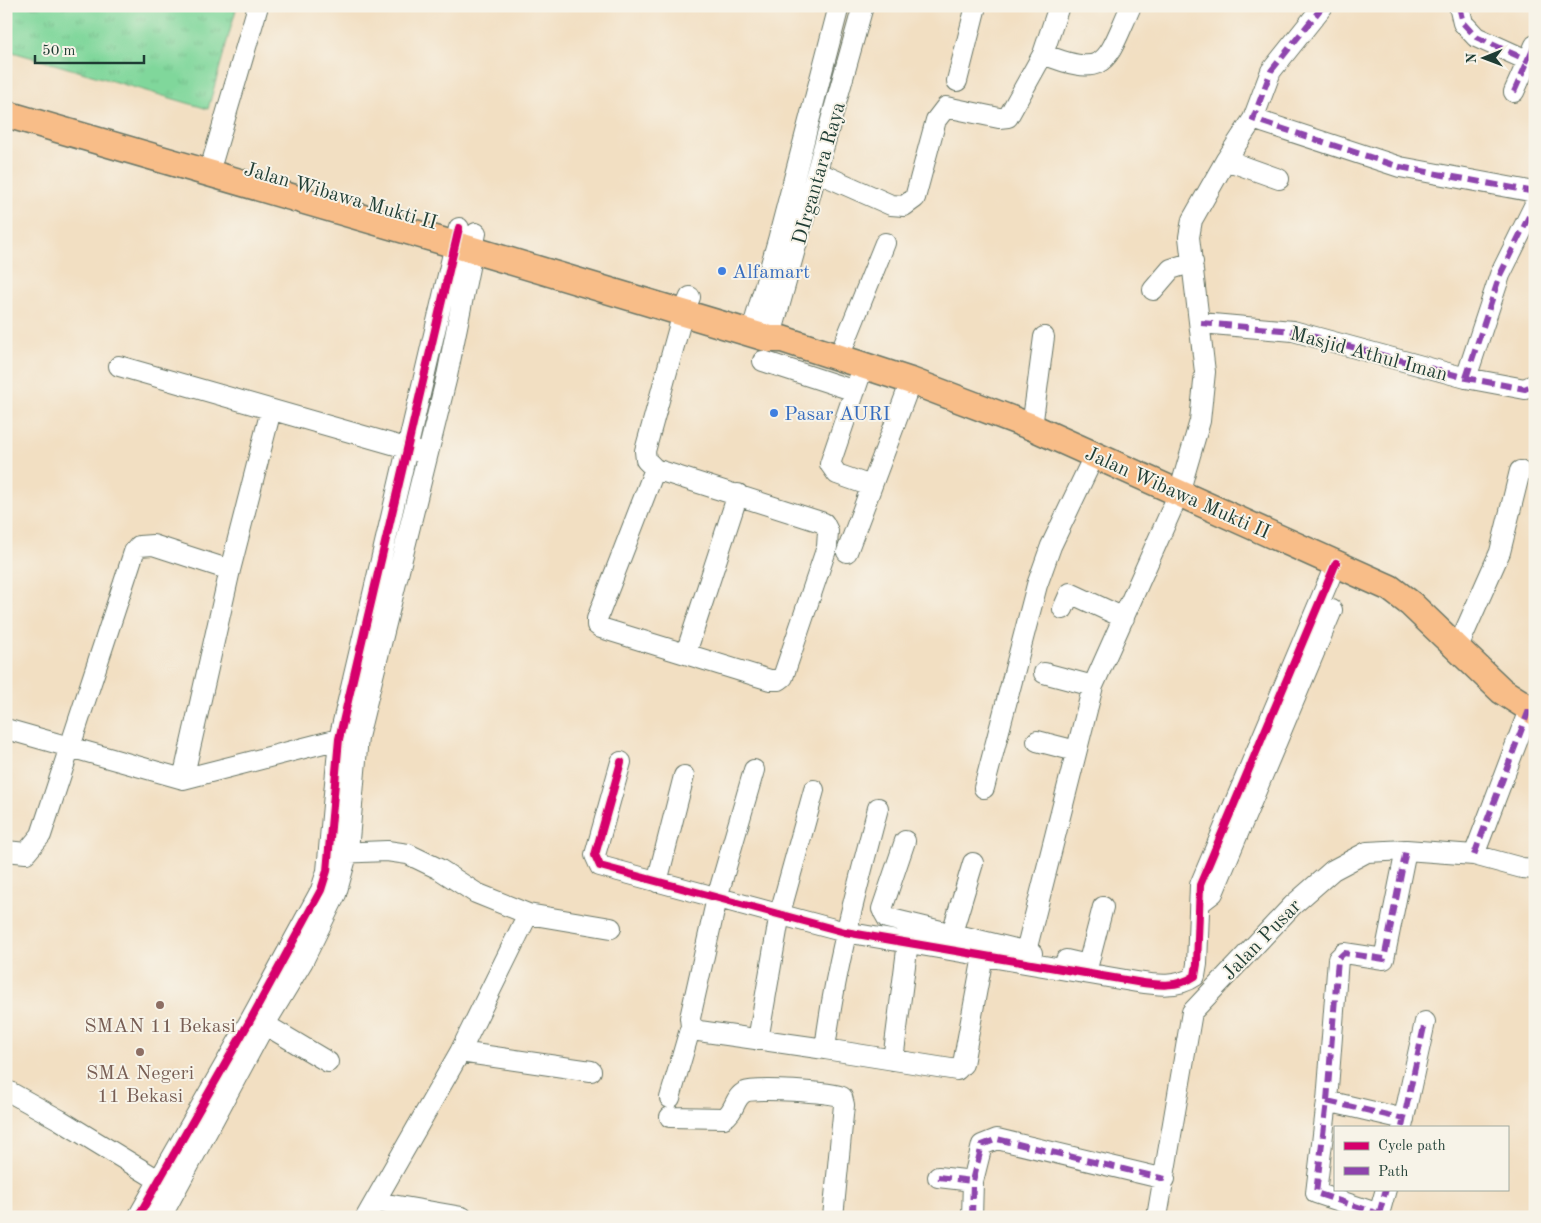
<svg xmlns="http://www.w3.org/2000/svg" width="1541" height="1223" font-family="'Old Standard TT',serif">
  <defs>
    <pattern id="park-tufts" width="24" height="20" patternUnits="userSpaceOnUse" patternTransform="scale(1.25)"><rect width="24" height="20" fill="#80d79b"/><path d="M3 7l-1-3M5 7V3M7 7l1-3M15 17l-1-3M17 17v-4M19 17l1-3" fill="none" stroke="#6eb986"/></pattern>
  </defs>
  <rect width="100%" height="100%" fill="#f7f3e8"/>
  <filter id="ink" filterUnits="userSpaceOnUse"><feTurbulence type="fractalNoise" baseFrequency=".02" numOctaves="2"/><feDisplacementMap in="SourceGraphic" scale="10" xChannelSelector="R" yChannelSelector="G"/><feConvolveMatrix kernelMatrix="1 2 1 2 8 2 1 2 1" color-interpolation-filters="sRGB"/></filter>
  <filter id="wash" filterUnits="userSpaceOnUse"><feTurbulence type="fractalNoise" baseFrequency=".0096" numOctaves="4" result="noise"/><feDisplacementMap in="SourceGraphic" scale="20" xChannelSelector="R" yChannelSelector="G"/><feGaussianBlur stdDeviation="1.12" result="paint"/><feColorMatrix in="noise" values="0 0 0 0 0 0 0 0 0 0 0 0 0 0 0 0 0 1.4 0 .05"/><feComposite in="paint" operator="in"/></filter>
  <g filter="url(#wash)">
    <rect width="100%" height="100%" fill="#f2dfc2"/>
    <path fill="url(#park-tufts)" stroke="#508a68" d="M 6,6 L 237,6 L 208,109 L 6,50 Z"/>
  </g>
  <g filter="url(#ink)">
    <g fill="none" stroke-linecap="round" stroke-linejoin="round">
      <defs>
        <path id="minor" d="M 1459,6 L 1463,23 L 1476,37 L 1529,61
          M 1043,54 L 1059,6
          M 957,81 L 976,6
          M 1514,92 L 1535,45
          M 1253,119 L 1400,167 L 1535,192
          M 213,159 L 258,6
          M 1226,160 L 1279,179
          M 819,173 L 891,205 L 904,206 L 915,198 L 936,120 L 946,107 L 999,118 L 1008,117 L 1043,54 C 1108,80 1106,61 1131,6
          M 1153,290 L 1171,269 L 1193,262
          M 1201,323 L 1293,331 L 1466,378 L 1525,389 L 1535,384
          M 751,334 L 778,240 L 839,6
          M 770,339 L 863,6
          M 839,357 L 885,243
          M 763,361 L 855,391
          M 864,364 L 830,464 L 837,474 L 871,486
          M 119,366 L 420,452
          M 1466,378 L 1500,275 L 1535,204
          M 1032,427 L 1044,337
          M 655,469 L 597,619 L 597,625 L 601,628 L 770,680 L 779,680 L 783,677 L 827,547 L 828,531 L 824,523 L 655,469 L 646,460 L 645,451 L 683,313 L 690,297
          M 847,552 L 911,381
          M 1063,609 L 1070,593 L 1124,618
          M 1457,649 L 1500,552 L 1520,471
          M 686,653 L 738,494
          M 1044,673 L 1093,686
          M 6,729 L 183,779 L 339,739 L 352,738
          M 1037,741 L 1076,751
          M 621,762 L 595,855 L 600,866 L 845,932 L 1137,982 C 1156,985 1178,988 1195,976 L 1197,964 L 1200,885 L 1336,563
          M 754,770 L 717,898 L 690,1018 L 691,1026 L 699,1031 L 825,1049
          M 183,779 L 230,570 L 271,410
          M 984,788 L 1037,585 L 1051,546 L 1095,454
          M 878,808 C 857,888 835,967 825,1049 L 957,1070 L 963,1064 L 983,956
          M 905,841 L 882,909 L 887,918 L 1032,953
          M 6,851 L 26,853 L 41,835 L 134,552 L 139,546 L 153,545 L 230,570
          M 337,853 L 387,851 L 408,854 L 439,869 L 476,893 L 528,914 L 611,928
          M 1474,855 L 1529,710
          M 657,882 L 684,776
          M 1200,903 L 1213,893 L 1332,610
          M 952,933 L 973,863
          M 1026,951 L 1093,686 L 1179,493 L 1200,421 L 1205,372 L 1189,237 L 1192,220 L 1226,160 L 1253,119 L 1271,71 L 1323,6
          M 1066,960 L 1088,965 L 1103,907
          M 254,1018 L 328,1062
          M 758,1040 L 780,913 L 814,790
          M 460,1052 L 591,1071
          M 893,1060 L 908,942
          M 6,1090 L 60,1120 L 168,1186
          M 670,1098 L 691,1026
          M 1327,1101 L 1404,1119
          M 670,1117 L 724,1118 C 735,1112 734,1097 745,1092 C 755,1087 832,1092 842,1097 L 844,1105 L 833,1217
          M 1402,1127 L 1425,1022
          M 938,1177 L 973,1181 L 982,1145 L 997,1139 L 1165,1179
          M 375,1202 L 462,1217
          M 1379,1214 L 1386,1189
          M 138,1217 L 252,1017 L 321,890 L 327,871 L 339,739 L 459,228
          M 161,1217 L 265,1024 L 303,961 L 336,894 L 348,851 L 358,737 L 447,376 L 476,233
          M 366,1217 L 460,1052 L 528,914
          M 972,1217 L 973,1181
          M 1157,1217 L 1192,1012 L 1293,905 L 1333,870 L 1367,852 L 1406,850 L 1474,855 L 1522,868 L 1535,869
          M 1379,1217 L 1379,1214 L 1316,1193 L 1327,1101 L 1338,959 L 1344,953 L 1384,959 L 1406,850"/>
        <path id="major" d="M 6,114 L 473,250 L 770,339 L 782,339 L 911,381 L 1032,427 L 1390,588 L 1411,604 L 1502,691 L 1535,712"/>
      </defs>
      <use href="#minor" stroke="#697666" stroke-width="22"/>
      <use href="#major" stroke="#697666" stroke-width="29"/>
      <use href="#minor" stroke="#fff" stroke-width="20"/>
      <use href="#major" stroke="#f8bd88" stroke-width="26"/>
      <path stroke="#8e44ad" stroke-width="6" stroke-dasharray="12 6" stroke-linecap="butt" d="M 1323,6 L 1271,71 L 1253,119 L 1400,167 L 1535,192
        M 1459,6 L 1463,23 L 1476,37 L 1529,61
        M 1514,92 L 1535,45
        M 1201,323 L 1293,331 L 1466,378 L 1525,389 L 1535,384
        M 1466,378 L 1500,275 L 1535,204
        M 1474,855 L 1529,710
        M 1327,1101 L 1404,1119
        M 1402,1127 L 1425,1022
        M 938,1177 L 973,1181 L 982,1145 L 997,1139 L 1165,1179
        M 1379,1214 L 1386,1189
        M 972,1217 L 973,1181
        M 1379,1217 L 1379,1214 L 1316,1193 L 1327,1101 L 1338,959 L 1344,953 L 1384,959 L 1406,850"/>
      <defs>
        <path id="cycleway" d="M 621,762 L 595,855 L 600,866 L 845,932 L 1137,982 C 1156,985 1178,988 1195,976 L 1197,964 L 1200,885 L 1336,563
          M 138,1217 L 252,1017 L 321,890 L 327,871 L 339,739 L 459,228"/>
      </defs>
      <use href="#cycleway" stroke="#f7f3e8" stroke-width="11"/>
      <use href="#cycleway" stroke="#d6006c" stroke-width="8"/>
    </g>
  </g>
  <g fill="#3f7fe0" stroke="#f7f3e8" stroke-width="2">
    <circle cx="722" cy="271" r="5"/>
    <circle cx="774" cy="413" r="5"/>
  </g>
  <g fill="#8d6e63" stroke="#f7f3e8" stroke-width="2">
    <circle cx="160" cy="1005" r="5"/>
    <circle cx="140" cy="1052" r="5"/>
  </g>
  <g text-anchor="middle" stroke-width="4" stroke-linejoin="round" paint-order="stroke">
    <g font-size="20" fill="#1f3d34" stroke="#f7f3e8">
      <text transform="translate(818 173) rotate(-74)" y="7">DIrgantara Raya</text>
      <text transform="translate(341 195) rotate(16)" y="7">Jalan Wibawa Mukti II</text>
      <text transform="translate(1369 353) rotate(15)" y="7">Masjid Athul Iman</text>
      <text transform="translate(1178 492) rotate(24)" y="7">Jalan Wibawa Mukti II</text>
      <text transform="translate(1261 939) rotate(-46)" y="7">Jalan Pusar</text>
    </g>
    <g font-size="20" fill="#366cbe" stroke="#f7f3e8" text-anchor="start">
      <text x="732" y="278">Alfamart</text>
      <text x="784" y="420">Pasar AURI</text>
    </g>
    <g font-size="20" fill="#785e54" stroke="#f7f3e8">
      <text x="160" y="1032">SMAN 11 Bekasi</text>
      <text x="140" y="1079">SMA Negeri<tspan x="140" dy="23">11 Bekasi</tspan></text>
    </g>
  </g>
  <rect width="1541" height="1223" fill="none" stroke="#f7f3e8" stroke-width="25"/>
  <rect x="1334" y="1126" width="175" height="65" fill="#f7f3e8" stroke="#a1aaa0"/>
  <rect x="1344" y="1142" width="25" height="8" fill="#d6006c" stroke="#a1aaa0"/>
  <text x="1378" y="1150" font-size="15" fill="#1f3d34">Cycle path</text>
  <rect x="1344" y="1167" width="25" height="8" fill="#8e44ad" stroke="#a1aaa0"/>
  <text x="1378" y="1176" font-size="15" fill="#1f3d34">Path</text>
  <g transform="translate(1484 58) rotate(269)" stroke="#f7f3e8" stroke-width="4" paint-order="stroke">
  <path d="M0-4L9 19L0 12L-9 19Z" fill="#1f3d34"/>
  <text y="-8" font-size="14" font-weight="bold" text-anchor="middle" fill="#1f3d34">N</text>
  </g>
  <path d="M35 55v8h109v-8" fill="none" stroke="#1f3d34" stroke-width="2.5"/>
  <text x="42" y="55" font-size="15" fill="#1f3d34" stroke="#f7f3e8" stroke-width="4" paint-order="stroke">50 m</text>
</svg>
